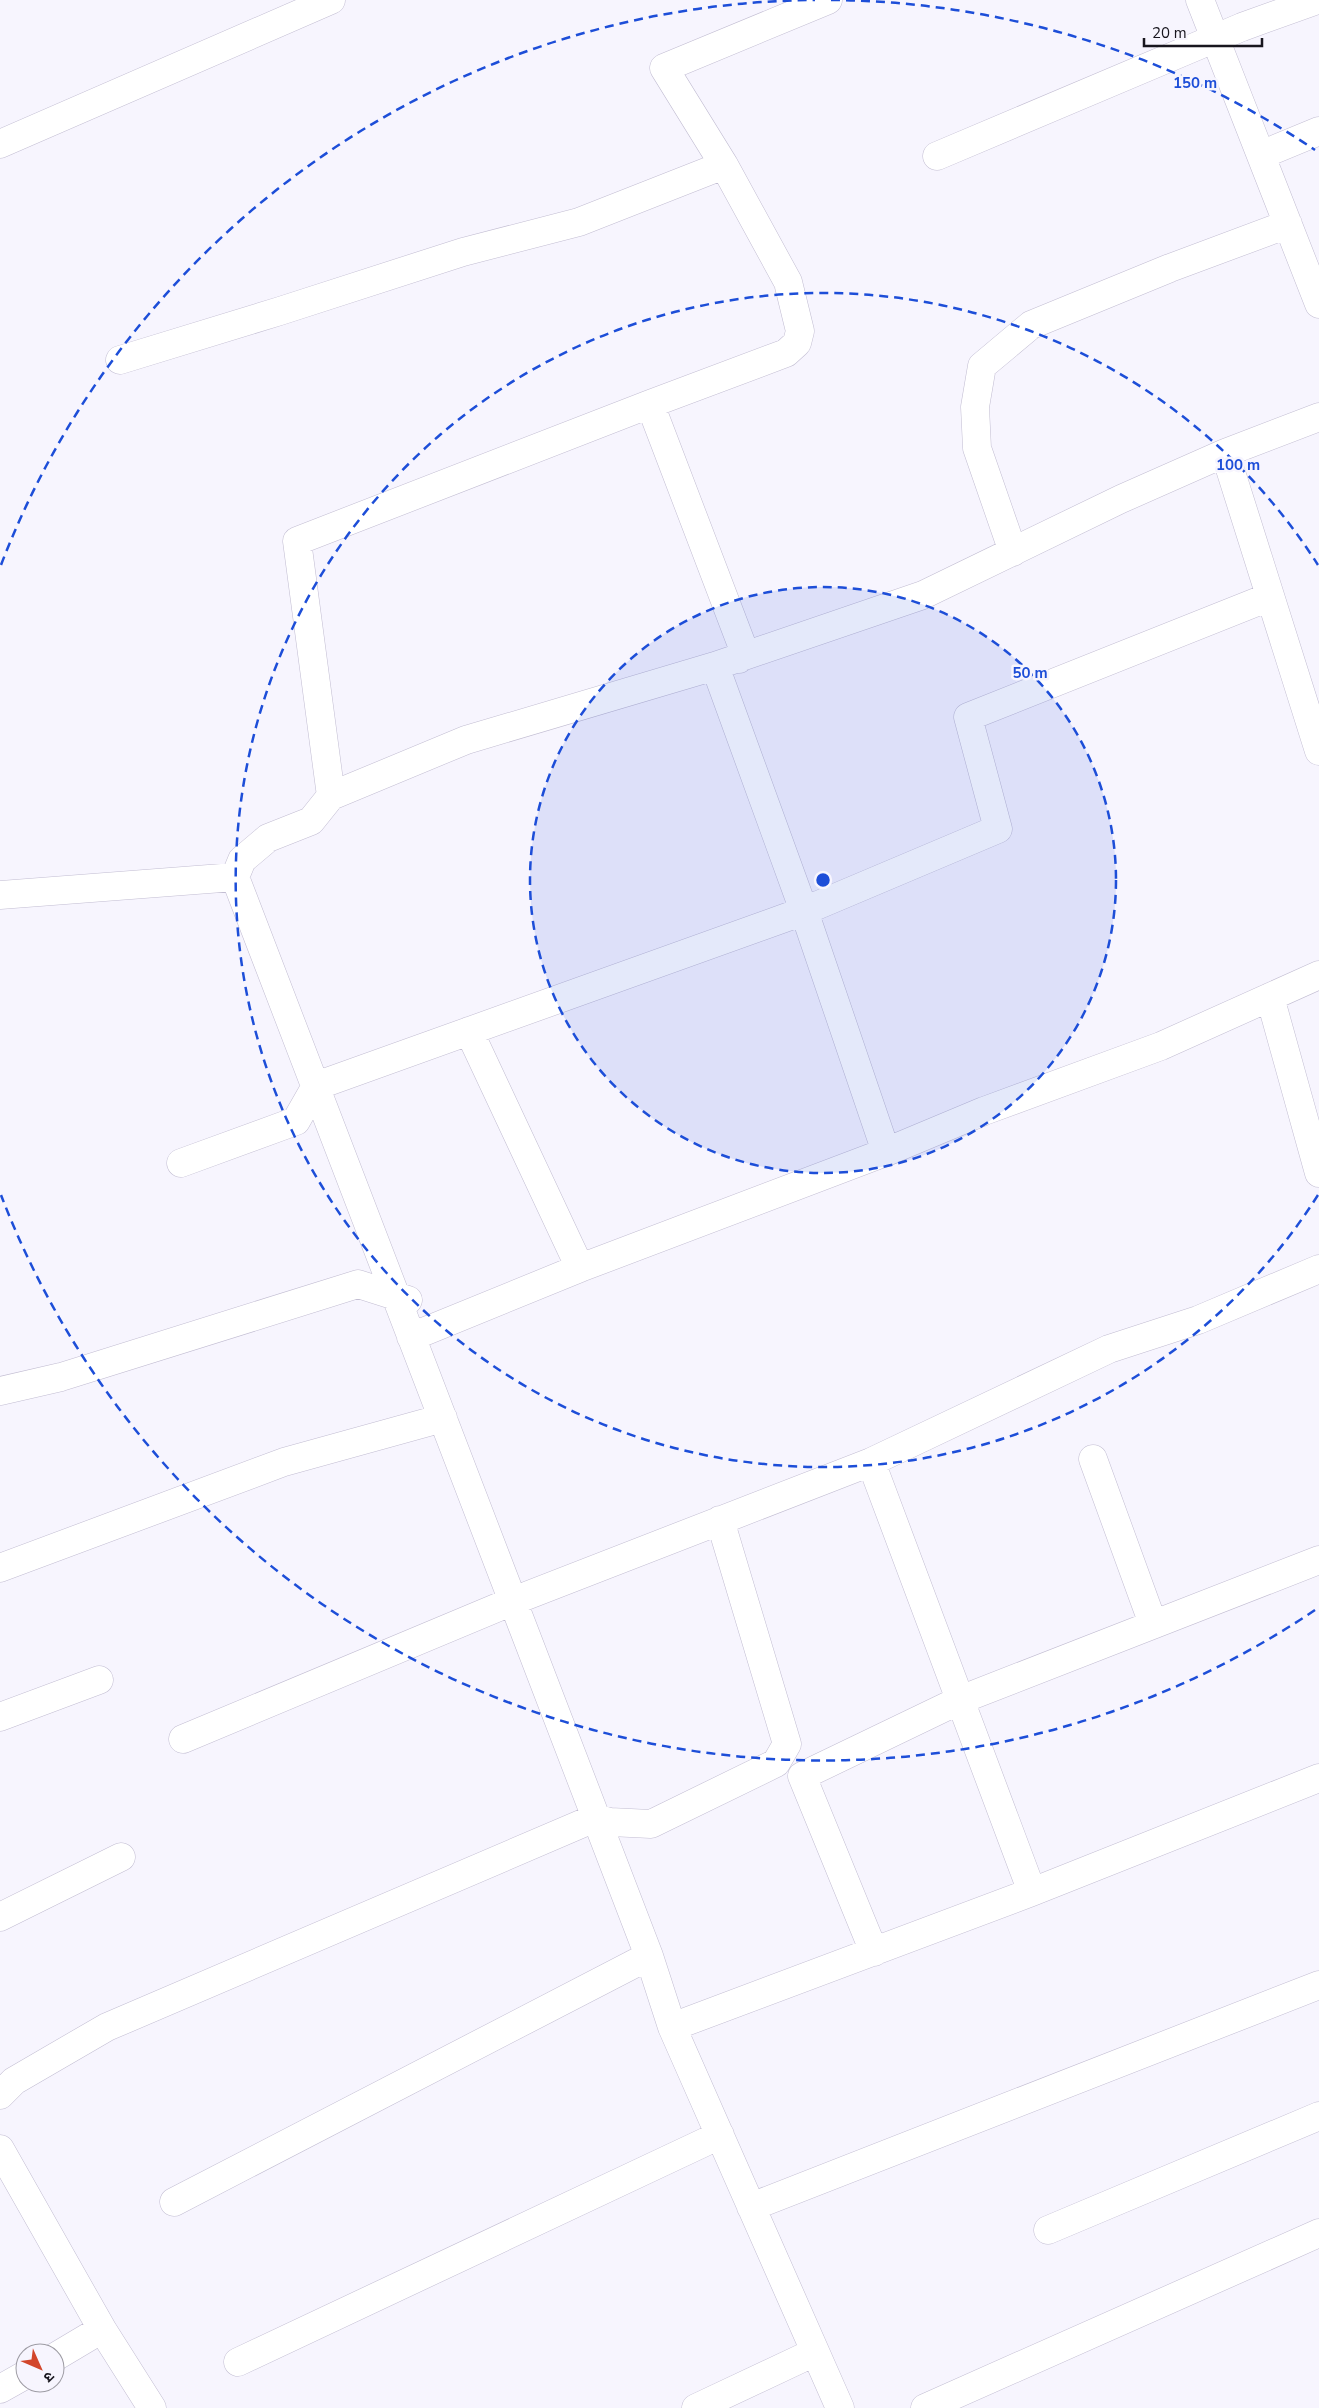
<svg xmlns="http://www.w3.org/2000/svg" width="1319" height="2408" font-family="'Nunito Sans','Noto Sans Devanagari',sans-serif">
  <rect width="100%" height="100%" fill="#f7f5fe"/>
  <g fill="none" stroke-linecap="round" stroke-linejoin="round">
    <defs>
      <path id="minor" d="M 1200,0 L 1319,304
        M 0,144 L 331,0
        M 1261,155 L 1319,131
        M 937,156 L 1242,27 L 1317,0
        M 120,360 L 280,311 L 463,252 L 579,222 L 724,165 L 664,68 L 828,0
        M 650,404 L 743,648 L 739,659
        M 1225,453 L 1319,751
        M 1013,552 L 977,448 L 975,407 L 982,366 L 1031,325 L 1170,268 L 1288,224
        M 331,796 L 466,740 L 715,666
        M 235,877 L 242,860 L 268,838 L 311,821 L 331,796 L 297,541 L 650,404 L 786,353 L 797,343 L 800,331 L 788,282 L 724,165
        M 0,895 L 235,877 L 649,1956
        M 1270,997 L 1319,1173
        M 469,1031 L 580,1268
        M 886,1152 L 804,911 L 998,829 L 968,717 L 1269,597
        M 181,1163 L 296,1121 L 316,1086 L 804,911 L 715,666 L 923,595 L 1121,499 L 1225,453 L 1319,417
        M 411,1337 L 580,1268 L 886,1152 L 984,1111 L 1161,1046 L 1319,975
        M 0,1391 L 61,1377 L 358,1284 L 408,1300
        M 1093,1459 L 1153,1624
        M 871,1462 L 1032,1892
        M 0,1568 L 284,1462 L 443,1418
        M 0,1717 L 99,1680
        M 183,1739 L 513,1601 L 871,1462 L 1109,1349 L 1198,1320 L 1319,1269
        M 0,1917 L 121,1857
        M 874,1952 L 802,1776 L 960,1700 L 1319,1560
        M 672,2027 L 840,2408
        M 0,2095 L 14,2081 L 107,2027 L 595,1818 L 610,1822 L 651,1824 L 776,1763 L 787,1744 L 720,1520
        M 0,2149 L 102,2329 L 55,2357
        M 174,2202 L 649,1956 L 672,2027 L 1032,1892 L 1319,1778
        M 751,2207 L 1319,1985
        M 1048,2230 L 1319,2116
        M 102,2329 L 152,2408
        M 238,2362 L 720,2135
        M 0,2389 L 25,2375
        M 696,2408 L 815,2352
        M 925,2408 L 1319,2233"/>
    </defs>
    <use href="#minor" stroke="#c2bdd2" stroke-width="29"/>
    <use href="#minor" stroke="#fff" stroke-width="28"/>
  </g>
  <circle cx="823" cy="880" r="293" fill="#1d4ed8" fill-opacity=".12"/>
  <g fill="none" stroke="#1d4ed8" stroke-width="2.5" stroke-dasharray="9 6">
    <circle cx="823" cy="880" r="293"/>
    <path d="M1318 1195A587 587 0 1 1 1318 565"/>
    <path d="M1315 1610A880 880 0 0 1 1 1195M1 565A880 880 0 0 1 815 0M831 0A880 880 0 0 1 1315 150"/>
  </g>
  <circle cx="823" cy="880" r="8" fill="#1d4ed8" stroke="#f7f5fe" stroke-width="2.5"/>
  <g font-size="15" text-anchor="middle" font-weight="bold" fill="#1d4ed8" stroke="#f7f5fe" stroke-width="5" stroke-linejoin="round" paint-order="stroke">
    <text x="1195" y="88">150 m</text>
    <text x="1238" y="470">100 m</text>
    <text x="1030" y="678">50 m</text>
  </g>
  <g transform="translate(40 2368) rotate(135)"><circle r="24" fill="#f7f5fe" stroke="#9e9ca4"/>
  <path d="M0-4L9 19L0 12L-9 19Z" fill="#d2462b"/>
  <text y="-8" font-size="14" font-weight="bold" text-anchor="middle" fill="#18161e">उ</text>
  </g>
  <path d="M1144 38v8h118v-8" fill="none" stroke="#18161e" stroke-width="2.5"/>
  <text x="1152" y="38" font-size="15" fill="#18161e" stroke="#f7f5fe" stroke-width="4" paint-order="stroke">20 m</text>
</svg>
